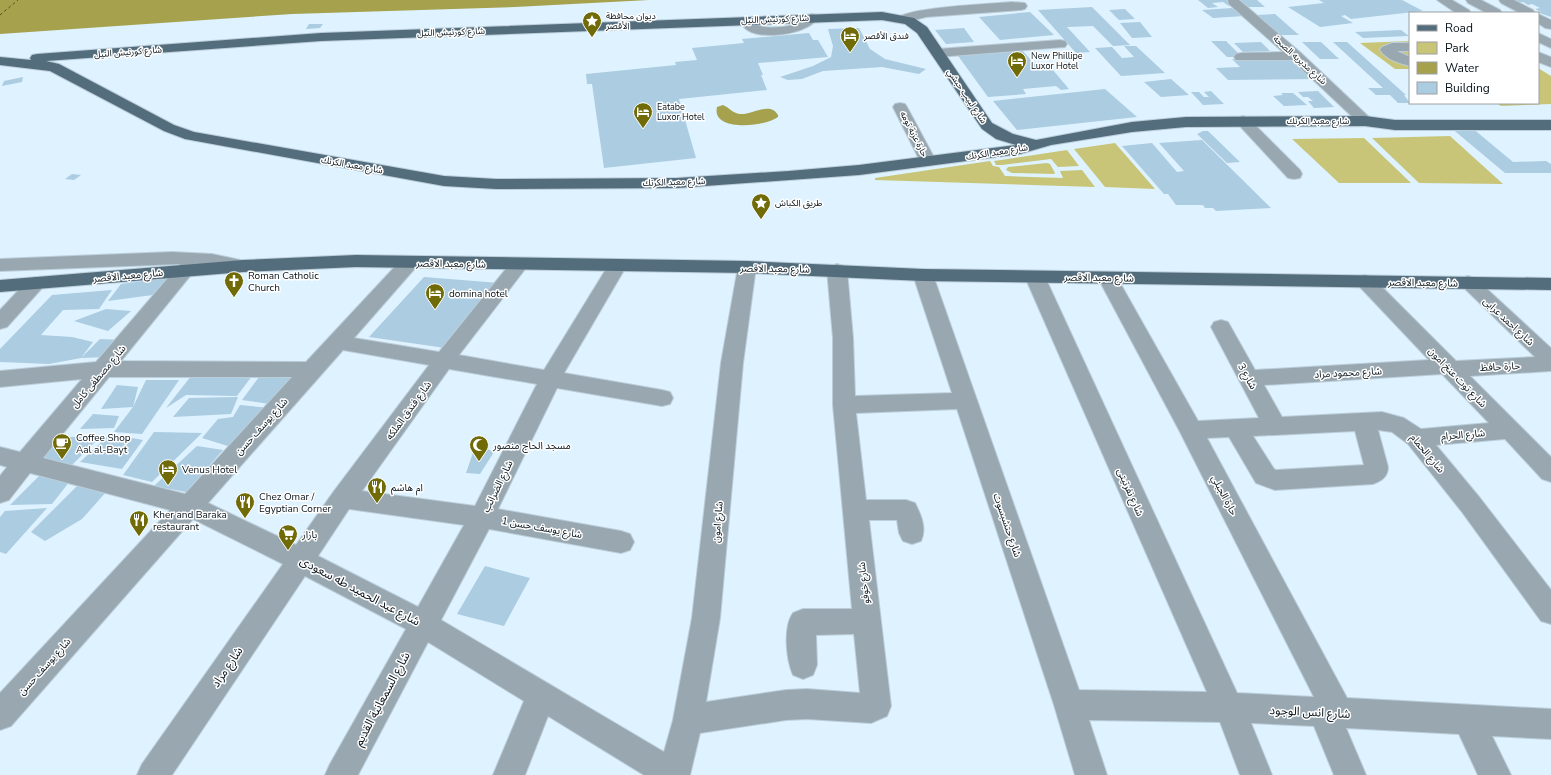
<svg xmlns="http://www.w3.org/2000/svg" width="1551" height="775" font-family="'Nunito Sans','Noto Sans Arabic',sans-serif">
  <rect width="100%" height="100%" fill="#def2ff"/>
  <path fill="#c8c578" d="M 1410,41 L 1410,69 L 1395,69 L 1360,43 Z
    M 1538,68 L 1551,76 L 1551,104 L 1501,106 L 1497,103 L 1538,103 Z
    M 1450,136 L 1503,184 L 1419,183 L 1372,138 Z
    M 1364,138 L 1411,183 L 1339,183 L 1292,139 Z
    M 1115,143 L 1155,189 L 1105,187 L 1074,149 Z
    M 1067,150 L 1079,166 L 1058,167 L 1051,159 L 1002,165 L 996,165 L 994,161 Z
    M 990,161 L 993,166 L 999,167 L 1005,176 L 1063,178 L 1060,171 L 1082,170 L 1095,187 L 875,180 L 875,178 Z
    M 1047,163 L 1050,164 L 1055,173 L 1054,174 L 1012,173 L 1006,170 L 1008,167 Z"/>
  <path fill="#a5a14c" d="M 0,0 L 649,0 L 515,7 L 292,14 L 0,34 Z
    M 723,105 C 730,108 732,113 740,114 C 752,115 770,101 778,115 L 778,117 C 765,127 711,132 717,107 Z"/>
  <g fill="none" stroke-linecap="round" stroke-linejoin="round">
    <path stroke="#5a5717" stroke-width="1" stroke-dasharray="3 2.5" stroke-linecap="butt" d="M 0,15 L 18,0"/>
  </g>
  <path fill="#abcce1" d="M 1198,0 L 1229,0 L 1236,5 L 1229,6 L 1223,2 L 1212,3 L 1218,7 L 1208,8 Z
    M 1240,0 L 1257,0 L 1265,7 L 1248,7 Z
    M 1319,0 L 1402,0 L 1423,11 L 1351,19 L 1345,15 L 1341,16 L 1353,23 L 1320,27 L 1288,7 L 1324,3 Z
    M 1510,0 L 1551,0 L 1551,17 L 1537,12 L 1541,12 L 1535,9 L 1540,8 L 1532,4 L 1528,5 L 1523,2 L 1515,3 Z
    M 1092,7 L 1130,45 L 1113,46 L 1093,26 L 1067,27 L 1090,52 L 1076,53 L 1038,10 Z
    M 1232,8 L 1244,16 L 1213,18 L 1202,10 Z
    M 1125,9 L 1135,19 L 1119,20 L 1109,10 Z
    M 1030,12 L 1054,35 L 1000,40 L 979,17 Z
    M 1275,14 L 1299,35 L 1280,35 L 1256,15 Z
    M 1140,22 L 1152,37 L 1132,38 L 1120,23 Z
    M 309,24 L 323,24 L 320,28 L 306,29 Z
    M 859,28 L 870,49 L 885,59 L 926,69 L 919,74 L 882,67 L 823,71 L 802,79 L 788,80 L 780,77 L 813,66 L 831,57 L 833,46 L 828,29 Z
    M 964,28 L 974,42 L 946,44 L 935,30 Z
    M 1401,30 L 1409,36 L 1363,38 L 1355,32 Z
    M 809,33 L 813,40 L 818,40 L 828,57 L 758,63 L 763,75 L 761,75 L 767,90 L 679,99 L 696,158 L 604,168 L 592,84 L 587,84 L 586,74 L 676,65 L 675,62 L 697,60 L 692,48 L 744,43 L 742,39 Z
    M 1211,41 L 1226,41 L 1242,57 L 1227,57 Z
    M 1261,42 L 1270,51 L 1243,52 L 1234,43 Z
    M 1302,42 L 1321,42 L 1339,59 L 1320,59 Z
    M 1333,42 L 1347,42 L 1406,95 L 1404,95 L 1410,103 L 1398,103 L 1390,95 L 1376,95 L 1368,88 L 1383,88 Z
    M 1124,46 L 1136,46 L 1165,73 L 1121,76 L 1095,48 L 1112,47 L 1122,58 L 1134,57 Z
    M 1020,48 L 1040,70 L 1052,69 L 1069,89 L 1061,90 L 1056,86 L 1023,89 L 1026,94 L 988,97 L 956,53 Z
    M 1293,58 L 1318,79 L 1228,80 L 1216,68 L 1240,67 L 1232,59 Z
    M 23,77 L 22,82 L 2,86 L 4,81 Z
    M 1171,79 L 1189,95 L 1161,97 L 1144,82 Z
    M 1105,89 L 1137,117 L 1017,130 L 993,101 Z
    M 1211,91 L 1224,104 L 1203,105 L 1191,92 L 1199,92 L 1204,97 L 1209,97 L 1204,92 Z
    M 1318,91 L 1334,107 L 1314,108 L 1308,101 L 1313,101 L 1308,97 L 1303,97 L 1298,92 Z
    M 1281,93 L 1293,93 L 1307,105 L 1284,106 L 1273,96 L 1283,95 Z
    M 1450,127 L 1471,127 L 1513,162 L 1546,161 L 1551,164 L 1551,173 L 1505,173 Z
    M 1203,131 L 1208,131 L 1240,162 L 1227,163 L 1197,134 Z
    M 1202,140 L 1271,208 L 1216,211 L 1213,208 L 1205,208 L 1203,205 L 1176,205 L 1168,194 L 1164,194 L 1122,146 L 1152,143 L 1177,172 L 1184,171 L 1159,143 Z
    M 72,174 L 81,175 L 74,180 L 65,179 Z
    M 174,277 L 160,294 L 108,301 L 121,284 Z
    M 424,277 L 499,283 L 445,348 L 369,337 Z
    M 112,290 L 99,309 L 63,310 L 41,335 L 72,337 L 93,342 L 81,358 L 49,364 L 0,362 L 0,349 L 52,295 Z
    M 106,309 L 131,311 L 108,331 L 74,321 Z
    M 100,339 L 122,340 L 107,357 L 81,358 Z
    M 195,371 L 252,376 L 237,396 L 186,395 L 166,408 Z
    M 259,377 L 298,377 L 270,404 L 242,400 Z
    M 146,380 L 179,380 L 142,434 L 114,432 L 133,407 L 101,409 L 117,385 L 138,387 L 133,407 Z
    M 238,397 L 231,414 L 173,417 L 189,398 Z
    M 240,405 L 270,408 L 231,447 L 202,438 L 218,419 L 233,417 Z
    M 93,414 L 119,416 L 114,428 L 80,429 Z
    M 154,432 L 202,433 L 152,482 L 123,475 Z
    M 110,434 L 143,440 L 122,469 L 80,462 Z
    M 59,437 L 100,437 L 71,466 L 39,460 Z
    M 476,444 L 494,452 L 480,474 L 466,473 Z
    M 197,446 L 223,450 L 186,492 L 154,486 Z
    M 41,474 L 70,481 L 52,504 L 10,505 Z
    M 79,484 L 107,491 L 82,519 L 45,541 L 31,532 Z
    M 47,508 L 6,554 L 0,552 L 0,517 L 5,511 Z
    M 485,566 L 530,578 L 504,626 L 457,614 Z"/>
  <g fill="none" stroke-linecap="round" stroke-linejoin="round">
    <defs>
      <path id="minor" d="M 1228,0 L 1239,0 L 1301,53 L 1370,118 L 1373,121 L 1370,124 L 1365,126 L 1360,124 L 1292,60 L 1236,60 L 1234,57 L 1236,54 L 1241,53 L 1283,52 L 1229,4 Z
        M 1437,0 L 1452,0 L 1469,10 L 1471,13 L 1456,13 Z
        M 1466,0 L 1481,0 L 1500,10 L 1502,13 L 1487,13 L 1468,3 Z
        M 1499,0 L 1514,0 L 1533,10 L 1535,13 L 1520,13 L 1501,3 Z
        M 1011,2 L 1025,3 L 1027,6 L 1025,9 L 1021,10 L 926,17 L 903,23 L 898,22 L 897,19 C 905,7 992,4 1011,2 Z
        M 812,14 L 816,15 L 818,18 C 807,34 768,39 751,32 C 746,30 742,25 740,21 L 741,18 C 752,16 754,26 764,27 C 772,28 785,27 793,25 C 800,23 804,16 812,14 Z
        M 1538,14 L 1551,20 L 1551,29 L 1545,28 L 1538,23 Z
        M 1538,33 L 1551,39 L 1551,48 L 1538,42 Z
        M 1060,40 L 1065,41 L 1067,44 L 1065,47 L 938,57 L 933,56 L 931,53 L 933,50 L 938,49 Z
        M 1392,43 L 1410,43 L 1410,51 L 1397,51 L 1410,57 L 1410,66 C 1399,63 1387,60 1380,50 L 1382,47 Z
        M 1538,52 L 1551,57 L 1551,67 L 1538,62 Z
        M 900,103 L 905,104 L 907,107 L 936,161 L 934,164 L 928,166 L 922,164 L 920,161 L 893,107 L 895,104 Z
        M 1243,116 L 1248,118 L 1300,170 L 1302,174 L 1300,178 L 1294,179 L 1288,178 L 1238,124 L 1235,121 L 1238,118 Z
        M 172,252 L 212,254 L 250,262 L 252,266 L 250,270 C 234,274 215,266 199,265 L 121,361 L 306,362 L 403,258 L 410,256 L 417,258 L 419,262 L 417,266 L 354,338 L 439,352 L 513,260 L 520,258 L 527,260 L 529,264 L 459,355 L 544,370 L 611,261 L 618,259 L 625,261 L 627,265 L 564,373 L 662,390 L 670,392 L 673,398 L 670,404 L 662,406 L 557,388 L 498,509 L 621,531 L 630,534 L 634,542 L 630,550 L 621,553 L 489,529 L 441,620 L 664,752 L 673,720 L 692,618 L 721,363 L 738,267 L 740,263 L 747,261 L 754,263 L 756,267 L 743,363 L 720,618 L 706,702 L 786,690 L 807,689 L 860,693 L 854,634 L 816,635 L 817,665 L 813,675 L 803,679 L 793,675 C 786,659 783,627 793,613 L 803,609 L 852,609 L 833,405 L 833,338 L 827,270 L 830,266 L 837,264 L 844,266 L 847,270 L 853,338 L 855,396 L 952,393 L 913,275 L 916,271 L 923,269 L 930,271 L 933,275 L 1079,690 L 1207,692 L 1025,277 L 1028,273 L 1035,271 L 1042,273 L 1045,277 L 1237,693 L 1314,697 L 1179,430 L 1098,278 L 1101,274 L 1108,272 L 1115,274 L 1198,421 L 1259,418 L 1211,327 L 1214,322 L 1221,320 L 1228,322 L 1255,370 L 1429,360 L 1358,285 L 1355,281 L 1358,277 L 1365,275 L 1372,277 L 1456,361 L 1535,357 L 1458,282 L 1461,278 L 1468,276 L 1475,278 L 1551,348 L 1551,371 L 1470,376 L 1551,457 L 1551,482 L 1542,479 L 1505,439 L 1436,445 L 1480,498 L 1551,590 L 1551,624 L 1541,621 L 1462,512 L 1408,444 L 1392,432 L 1378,430 L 1388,467 C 1388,477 1381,481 1373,484 L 1275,490 L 1256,483 L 1229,437 L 1207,438 L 1347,698 L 1551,709 L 1551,739 L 1492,736 L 1511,775 L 1478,775 L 1459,734 L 1346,728 L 1366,775 L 1334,775 L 1314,726 L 1251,723 L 1272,775 L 1240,775 L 1220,722 L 1089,720 L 1107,775 L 1075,775 L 1054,705 L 957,409 L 856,413 L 866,500 L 906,500 L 915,503 C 921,515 927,528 921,541 L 912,544 L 903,541 L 899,533 L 897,520 L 869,520 L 891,706 L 887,716 L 871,723 L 807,719 L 786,720 L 700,733 L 690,775 L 644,775 L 548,716 L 525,775 L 493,775 L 524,701 L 428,642 L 358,775 L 325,775 L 330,764 L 406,629 L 305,576 L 172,775 L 137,775 L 142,764 L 283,564 L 193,519 L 11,726 L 0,730 L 0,693 L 170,510 L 30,473 L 9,500 L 0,503 L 0,476 L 7,467 L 0,465 L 0,447 L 20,452 L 82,379 L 0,387 L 0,371 L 96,362 L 180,264 L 0,271 L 0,259 ZM 343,350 L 429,365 L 334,491 L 296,545 L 208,503 ZM 449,369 L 537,384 L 475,506 L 362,491 ZM 1442,374 L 1489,423 L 1421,429 L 1404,418 L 1382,412 L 1282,417 L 1264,385 ZM 109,377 L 292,377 L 185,494 L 43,458 ZM 1355,431 L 1364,465 L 1276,470 L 1274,469 L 1253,436 ZM 349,509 L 464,525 L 418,607 L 318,556 Z
        M 36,277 L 43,279 L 46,283 L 43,287 L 7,327 L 0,329 L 0,310 L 29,279 Z"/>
      <path id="major" d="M 882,12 L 914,18 L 927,27 L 992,123 L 1013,134 L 1036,140 L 1132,122 L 1186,117 L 1365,116 L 1395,120 L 1551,120 L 1551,130 L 1395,130 L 1365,126 L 1186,127 L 1132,132 L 1051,145 L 1020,154 L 859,175 L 677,188 L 496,189 L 444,186 L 185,139 L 164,131 L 50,71 L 0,65 L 0,57 L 31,60 L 30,58 L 32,55 L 37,54 L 321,33 ZM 882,20 L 905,24 L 917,33 L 982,129 L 996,139 L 1016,145 L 859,165 L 789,171 L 677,178 L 496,179 L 444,176 L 194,132 L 174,125 L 59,64 L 46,61 L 321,41 Z
        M 356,255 L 747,261 L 923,269 L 1551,278 L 1551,290 L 923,281 L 747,273 L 356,267 L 243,272 L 0,292 L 0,280 L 243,260 Z"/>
    </defs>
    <use href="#minor" stroke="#bcceda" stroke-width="2"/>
    <use href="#major" stroke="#bcceda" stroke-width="2"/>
    <use href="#minor" fill="#99a8b0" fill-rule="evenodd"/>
    <use href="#major" fill="#536d7c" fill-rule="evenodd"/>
  </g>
  <defs>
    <symbol id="sight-pin" viewBox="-11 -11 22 30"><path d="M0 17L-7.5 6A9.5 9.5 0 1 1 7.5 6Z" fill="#706b07" stroke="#fff"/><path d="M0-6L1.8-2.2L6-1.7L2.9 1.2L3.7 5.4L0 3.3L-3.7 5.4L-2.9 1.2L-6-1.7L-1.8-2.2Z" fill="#fff"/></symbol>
    <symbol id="hotel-pin" viewBox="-11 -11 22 30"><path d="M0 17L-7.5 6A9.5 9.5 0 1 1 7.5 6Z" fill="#706b07" stroke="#fff"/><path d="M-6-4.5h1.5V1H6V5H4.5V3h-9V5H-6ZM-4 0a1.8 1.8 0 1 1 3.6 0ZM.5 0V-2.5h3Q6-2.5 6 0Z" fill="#fff"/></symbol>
    <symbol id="church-pin" viewBox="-11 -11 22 30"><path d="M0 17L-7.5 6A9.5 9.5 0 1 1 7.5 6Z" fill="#706b07" stroke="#fff"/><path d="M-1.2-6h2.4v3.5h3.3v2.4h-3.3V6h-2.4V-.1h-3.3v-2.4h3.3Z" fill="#fff"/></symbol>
    <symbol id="cafe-pin" viewBox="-11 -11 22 30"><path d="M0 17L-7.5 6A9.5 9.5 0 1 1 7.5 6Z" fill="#706b07" stroke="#fff"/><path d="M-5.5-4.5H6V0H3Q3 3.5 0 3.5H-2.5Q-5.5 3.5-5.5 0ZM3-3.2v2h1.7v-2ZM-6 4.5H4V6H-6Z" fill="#fff"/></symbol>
    <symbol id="mosque-pin" viewBox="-11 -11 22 30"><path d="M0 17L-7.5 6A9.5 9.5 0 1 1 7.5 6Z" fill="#706b07" stroke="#fff"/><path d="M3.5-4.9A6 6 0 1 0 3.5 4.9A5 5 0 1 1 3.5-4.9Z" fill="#fff"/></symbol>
    <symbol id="restaurant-pin" viewBox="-11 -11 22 30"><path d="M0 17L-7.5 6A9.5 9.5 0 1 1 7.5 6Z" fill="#706b07" stroke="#fff"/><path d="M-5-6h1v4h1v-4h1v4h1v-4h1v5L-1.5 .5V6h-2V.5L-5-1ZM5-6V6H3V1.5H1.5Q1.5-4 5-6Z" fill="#fff"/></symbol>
    <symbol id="supermarket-pin" viewBox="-11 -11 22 30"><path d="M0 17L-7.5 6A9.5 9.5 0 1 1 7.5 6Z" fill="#706b07" stroke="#fff"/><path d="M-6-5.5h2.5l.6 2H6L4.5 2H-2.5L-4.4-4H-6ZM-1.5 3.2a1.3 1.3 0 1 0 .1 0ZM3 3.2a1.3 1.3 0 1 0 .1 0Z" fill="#fff"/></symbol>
  </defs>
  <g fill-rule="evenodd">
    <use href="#sight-pin" x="581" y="10" width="22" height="30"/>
    <use href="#hotel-pin" x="839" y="25" width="22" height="30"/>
    <use href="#hotel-pin" x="1006" y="50" width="22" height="30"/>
    <use href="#hotel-pin" x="632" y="101" width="22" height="30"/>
    <use href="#sight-pin" x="750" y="192" width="22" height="30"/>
    <use href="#church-pin" x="223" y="270" width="22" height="30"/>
    <use href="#hotel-pin" x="424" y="282" width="22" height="30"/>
    <use href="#cafe-pin" x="51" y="432" width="22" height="30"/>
    <use href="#mosque-pin" x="468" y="434" width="22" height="30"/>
    <use href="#hotel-pin" x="157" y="458" width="22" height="30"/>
    <use href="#restaurant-pin" x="366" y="476" width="22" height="30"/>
    <use href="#restaurant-pin" x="234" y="491" width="22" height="30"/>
    <use href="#restaurant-pin" x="128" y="509" width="22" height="30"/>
    <use href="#supermarket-pin" x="277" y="523" width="22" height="30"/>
  </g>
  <g text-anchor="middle" stroke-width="3" stroke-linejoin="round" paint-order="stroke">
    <g font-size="9" fill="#071219" stroke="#fff" text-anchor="start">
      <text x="606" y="19">ديوان محافظة<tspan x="606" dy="10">الأقصر</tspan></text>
      <text x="864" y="39">فندق الأقصر</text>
      <text x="1031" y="59">New Phillipe<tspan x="1031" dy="10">Luxor Hotel</tspan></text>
      <text x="657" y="110">Eatabe<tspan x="657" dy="10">Luxor Hotel</tspan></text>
      <text x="775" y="206">طريق الكباش</text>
    </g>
    <g font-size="9" fill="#071219" stroke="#fff">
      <text transform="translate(775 19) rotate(-2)" y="3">شارع كورنيش النيل</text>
      <text transform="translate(451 32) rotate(-2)" y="3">شارع كورنيش النيل</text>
      <text transform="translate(128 52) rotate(-4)" y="3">شارع كورنيش النيل</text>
      <text transform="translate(1300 60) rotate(42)" y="3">شارع مديريه الصحة</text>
      <text transform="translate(967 96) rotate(56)" y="3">شارع لبيب حبشي</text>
      <text x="1318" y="124">شارع معبد الكرنك</text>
      <text transform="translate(914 134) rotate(63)" y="3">حارة عزبة تومه</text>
      <text transform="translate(997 152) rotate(-9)" y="3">شارع معبد الكرنك</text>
      <text transform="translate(352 165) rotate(10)" y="3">شارع معبد الكرنك</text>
      <text transform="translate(674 182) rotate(-2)" y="3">شارع معبد الكرنك</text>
    </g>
    <g font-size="10" fill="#071219" stroke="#fff">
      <text transform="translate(451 263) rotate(1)" y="4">شارع معبد الاقصر</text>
      <text transform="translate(775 268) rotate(1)" y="4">شارع معبد الاقصر</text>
      <text transform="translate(128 275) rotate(-5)" y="4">شارع معبد الاقصر</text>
      <text transform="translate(1099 277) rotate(1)" y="4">شارع معبد الاقصر</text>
      <text transform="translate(1423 282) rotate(1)" y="4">شارع معبد الاقصر</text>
      <text transform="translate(1509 321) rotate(43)" y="4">شارع احمد عرابى</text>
      <text transform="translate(1500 366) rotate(-3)" y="4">حارة حافظ</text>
      <text transform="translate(1348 372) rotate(-3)" y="4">شارع محمود مراد</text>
      <text transform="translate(98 376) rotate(-50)" y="4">شارع مصطفى كامل</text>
      <text transform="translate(1248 376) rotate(61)" y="4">شارع 3</text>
      <text transform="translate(1458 377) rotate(46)" y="4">شارع توت عنخ امون</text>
      <text transform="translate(408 410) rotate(-54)" y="4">شارع فندق الملكه</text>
      <text transform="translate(261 426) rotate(-48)" y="4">شارع يوسف حسن</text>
      <text transform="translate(1463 434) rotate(-5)" y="4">شارع الحرام</text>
      <text transform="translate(1428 453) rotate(50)" y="4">شارع الحمام</text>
      <text transform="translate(497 486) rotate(-64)" y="4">شارع الضرائب</text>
      <text transform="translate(1131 492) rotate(66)" y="4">شارع نفرتيتى</text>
      <text transform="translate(1225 495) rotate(62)" y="4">حارة الجبلي</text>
      <text transform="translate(717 522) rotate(-85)" y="4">شارع امون</text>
      <text transform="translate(1008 525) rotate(71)" y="4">شارع حتشبسوت</text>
      <text transform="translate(542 527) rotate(10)" y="4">شارع يوسف حسن 1</text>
      <text transform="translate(863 583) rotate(-96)" y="4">شارع خوفو</text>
      <text transform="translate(44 666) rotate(-48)" y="4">شارع يوسف حسن</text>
    </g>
    <g font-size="10" fill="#071219" stroke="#fff" text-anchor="start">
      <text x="248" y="279">Roman Catholic<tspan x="248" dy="12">Church</tspan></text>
      <text x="449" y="297">domina hotel</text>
      <text x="76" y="441">Coffee Shop<tspan x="76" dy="12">Aal al‑Bayt</tspan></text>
      <text x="493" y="449">مسجد الحاج منصور</text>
      <text x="182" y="473">Venus Hotel</text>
      <text x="391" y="491">ام هاشم</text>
      <text x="259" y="500">Chez Omar /<tspan x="259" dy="12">Egyptian Corner</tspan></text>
      <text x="153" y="518">Kher and Baraka<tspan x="153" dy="12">restaurant</tspan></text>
      <text x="302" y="538">بازار</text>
    </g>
    <g font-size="12" fill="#071219" stroke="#fff">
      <text transform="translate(360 591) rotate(28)" y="4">شارع عبد الحميد طه سعودى</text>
      <text transform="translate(227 667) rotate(-56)" y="4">شارع مراد</text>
      <text transform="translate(382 699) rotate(-62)" y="4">شارع السمعانية القديم</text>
      <text transform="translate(1310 712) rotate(3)" y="4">شارع انس الوجود</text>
    </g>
  </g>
  <rect x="1409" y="12" width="130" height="92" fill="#ffffff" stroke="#9ca0a3"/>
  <rect x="1417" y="25" width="20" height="6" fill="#536d7c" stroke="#9ca0a3"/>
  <text x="1445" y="32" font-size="12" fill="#071219">Road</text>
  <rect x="1417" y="42" width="20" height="12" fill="#c8c578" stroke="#9ca0a3"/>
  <text x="1445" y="52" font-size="12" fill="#071219">Park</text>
  <rect x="1417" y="62" width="20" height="12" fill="#a5a14c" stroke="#9ca0a3"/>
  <text x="1445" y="72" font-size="12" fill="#071219">Water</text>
  <rect x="1417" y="82" width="20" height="12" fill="#abcce1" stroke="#9ca0a3"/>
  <text x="1445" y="92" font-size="12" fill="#071219">Building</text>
</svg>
